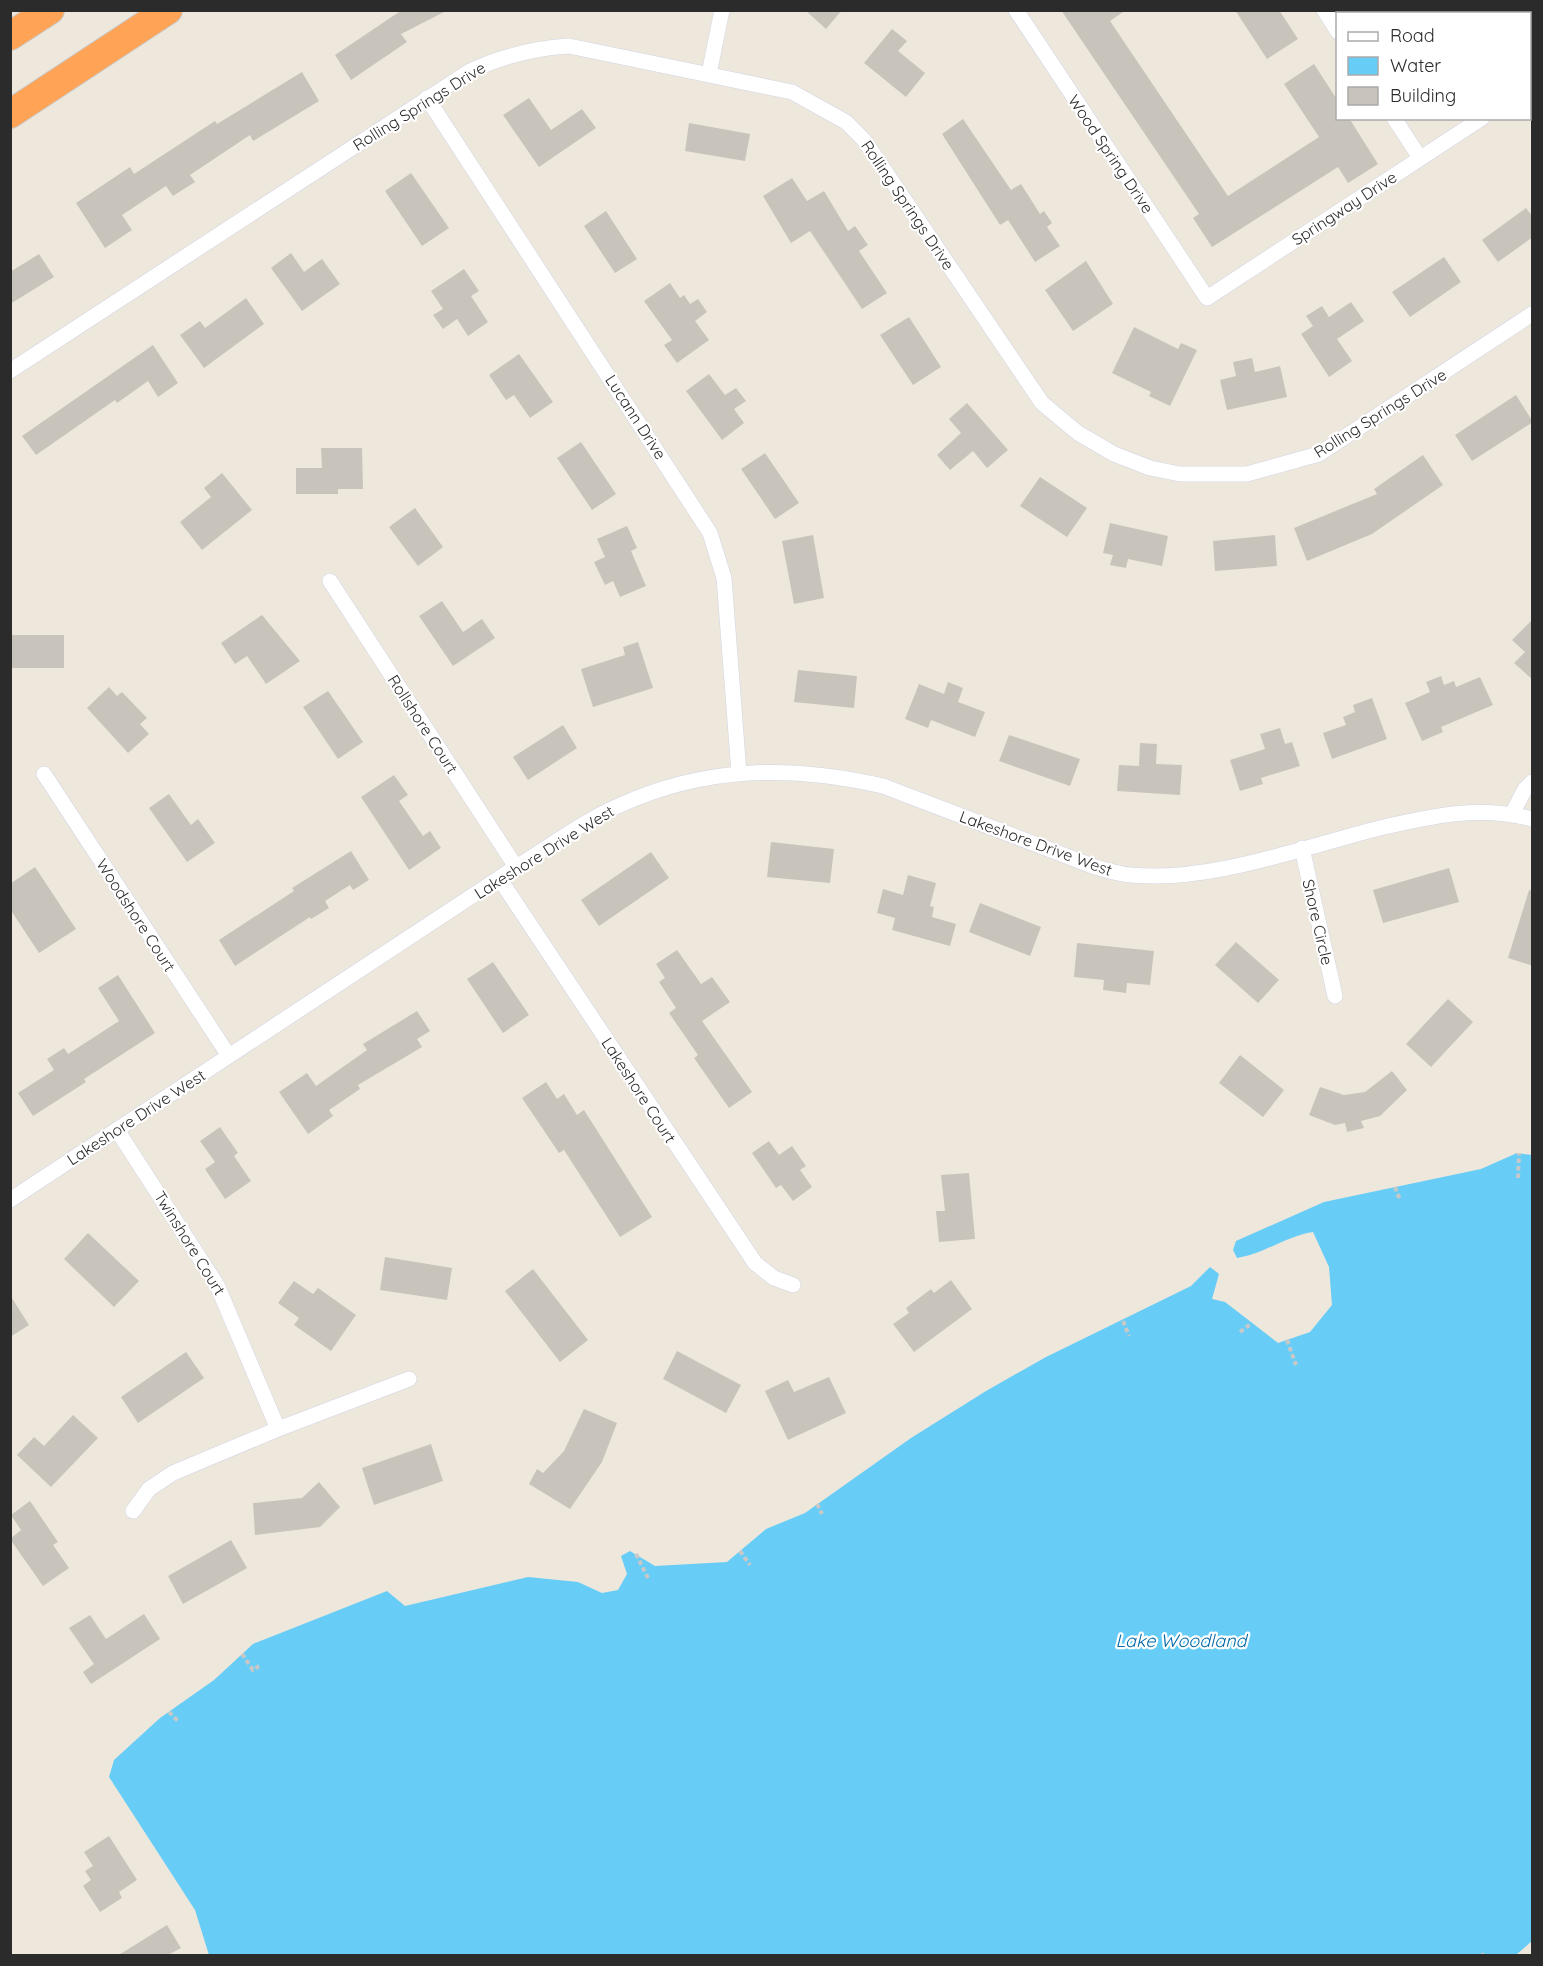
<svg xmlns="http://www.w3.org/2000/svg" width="1543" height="1966" font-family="Quicksand,sans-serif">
  <rect width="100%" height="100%" fill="#eee7dc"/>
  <path fill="#67cdf7" d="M 1517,1153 L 1532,1155 L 1532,1941 L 1516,1955 L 209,1955 L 195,1910 L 109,1777 L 114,1760 L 160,1718 L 214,1680 L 253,1644 L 387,1591 L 405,1606 L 528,1577 L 578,1582 L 602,1593 L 618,1590 L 627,1574 L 621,1556 L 630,1551 L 655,1566 L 727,1562 L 766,1529 L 805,1513 L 911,1438 L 986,1391 L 1046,1357 L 1191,1286 L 1210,1267 L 1219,1274 L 1212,1299 L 1225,1302 L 1278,1343 L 1310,1332 L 1332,1305 L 1329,1267 L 1313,1232 C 1286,1236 1264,1254 1237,1258 L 1233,1250 L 1236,1241 L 1324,1202 L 1481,1169 Z"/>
  <path fill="#c9c4bb" d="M 402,10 L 448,10 L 401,34 L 407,42 L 351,80 L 335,55 Z
    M 805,10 L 842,10 L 826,29 Z
    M 1061,10 L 1126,10 L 1110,21 L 1228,196 L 1319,137 L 1284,84 L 1314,64 L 1338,101 L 1338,118 L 1349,118 L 1378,164 L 1348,183 L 1338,167 L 1212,247 L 1193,218 L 1199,214 Z
    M 1235,10 L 1279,10 L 1298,39 L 1267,59 Z
    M 892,29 L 907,41 L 898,51 L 925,73 L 906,97 L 864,63 Z
    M 302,72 L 319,101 L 253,141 L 250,135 L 190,175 L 195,182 L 173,196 L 166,186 L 122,215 L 132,230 L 105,248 L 76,203 L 130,167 L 134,174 L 215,121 L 217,124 Z
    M 529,98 L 551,130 L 582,109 L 596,128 L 539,167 L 503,115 Z
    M 963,119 L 1011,190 L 1021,184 L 1040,214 L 1044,211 L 1052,223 L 1047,227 L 1060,246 L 1035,262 L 1008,220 L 1000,225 L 942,134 Z
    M 689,123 L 750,134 L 745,161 L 685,151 Z
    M 411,173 L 449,228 L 422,246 L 385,191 Z
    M 792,178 L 807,201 L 824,191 L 848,231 L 855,226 L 868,245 L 859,251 L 887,293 L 862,309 L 810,231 L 791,243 L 763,196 Z
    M 1526,208 L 1533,217 L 1533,237 L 1498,262 L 1482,240 Z
    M 606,211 L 637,259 L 615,273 L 584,226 Z
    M 291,253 L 304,272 L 322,259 L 340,284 L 302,311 L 271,268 Z
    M 39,254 L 54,277 L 10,304 L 10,272 Z
    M 1444,257 L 1461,282 L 1410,317 L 1392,292 Z
    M 1086,261 L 1113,304 L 1073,331 L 1045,290 Z
    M 464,269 L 479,291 L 471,296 L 488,322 L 468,336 L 457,319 L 443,329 L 433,315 L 443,309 L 431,291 Z
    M 670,283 L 680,298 L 684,295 L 690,304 L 698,299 L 707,312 L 695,321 L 709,340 L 677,363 L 664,345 L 672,340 L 644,301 Z
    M 246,298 L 264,324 L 204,368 L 180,335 L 200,321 L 205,328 Z
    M 1351,302 L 1364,321 L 1337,339 L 1352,361 L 1329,377 L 1301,334 L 1313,326 L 1306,316 L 1322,306 L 1329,317 Z
    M 909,317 L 941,367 L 913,385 L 880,335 Z
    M 1134,327 L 1178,349 L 1181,343 L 1197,350 L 1170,406 L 1149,396 L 1151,392 L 1112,373 Z
    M 153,345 L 178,383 L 158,397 L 148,381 L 117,403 L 115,400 L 36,455 L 22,436 Z
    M 519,354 L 553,402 L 530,418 L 514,395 L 506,400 L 489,375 Z
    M 1252,358 L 1255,372 L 1280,366 L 1287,397 L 1227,410 L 1220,380 L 1236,376 L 1233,362 Z
    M 709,374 L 725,395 L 736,388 L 746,401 L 734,409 L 744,423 L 722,440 L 686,391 Z
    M 1516,395 L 1533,422 L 1472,461 L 1455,435 Z
    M 967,403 L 1008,450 L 987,468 L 973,451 L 950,470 L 937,455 L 961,433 L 949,419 Z
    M 581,442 L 616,494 L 592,510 L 557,458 Z
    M 321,448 L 362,448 L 363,489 L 338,489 L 338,494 L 296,494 L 296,468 L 322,468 Z
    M 765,453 L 799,503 L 775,519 L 741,469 Z
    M 1423,455 L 1443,485 L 1372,534 L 1307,561 L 1294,528 L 1377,494 L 1374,489 Z
    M 222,473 L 252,510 L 202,550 L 180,522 L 211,497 L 204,488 Z
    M 1040,477 L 1087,508 L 1067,537 L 1020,506 Z
    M 415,508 L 443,547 L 418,566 L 389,527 Z
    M 1110,523 L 1168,536 L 1162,566 L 1128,559 L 1126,568 L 1110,565 L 1113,555 L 1103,553 Z
    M 627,526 L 637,548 L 631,551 L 646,586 L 620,597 L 613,581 L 605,585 L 594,562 L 605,557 L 597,539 Z
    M 813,535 L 824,598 L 794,604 L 782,541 Z
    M 1275,535 L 1277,566 L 1215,571 L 1213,541 Z
    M 442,601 L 463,632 L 482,619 L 495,638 L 453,666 L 419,616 Z
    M 262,615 L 300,661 L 266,684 L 247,656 L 235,664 L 221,643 Z
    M 1533,619 L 1533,680 L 1514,663 L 1525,652 L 1512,640 Z
    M 12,635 L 64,635 L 64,668 L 12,668 Z
    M 638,642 L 653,688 L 593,707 L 581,669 L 625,655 L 623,647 Z
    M 798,670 L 857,676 L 854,708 L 794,702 Z
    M 1441,676 L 1444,685 L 1454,681 L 1456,687 L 1480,677 L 1493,705 L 1441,727 L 1443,732 L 1422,741 L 1405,703 L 1430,692 L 1426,682 Z
    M 948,682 L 963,688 L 958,702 L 985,712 L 975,737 L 931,720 L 928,728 L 905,719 L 919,684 L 944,694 Z
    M 109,687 L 117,696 L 122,692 L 147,718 L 140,724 L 149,734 L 128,753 L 87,708 Z
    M 328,691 L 363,742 L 338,759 L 303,707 Z
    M 1372,698 L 1387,739 L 1332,759 L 1323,733 L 1346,725 L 1343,717 L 1355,712 L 1353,705 Z
    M 563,725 L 577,748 L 528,780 L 513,757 Z
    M 1280,728 L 1285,744 L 1292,742 L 1300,766 L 1261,778 L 1263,784 L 1240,791 L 1230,760 L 1265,749 L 1260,734 Z
    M 1009,735 L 1080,759 L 1070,786 L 999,761 Z
    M 1140,743 L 1157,744 L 1156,764 L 1182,765 L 1180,795 L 1117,791 L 1119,765 L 1139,766 Z
    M 394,775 L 408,795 L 399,801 L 423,836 L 430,831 L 441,848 L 409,870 L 361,797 Z
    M 169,794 L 191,825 L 198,819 L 215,843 L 187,862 L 149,808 Z
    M 771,842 L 834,849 L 830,883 L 767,877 Z
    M 351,851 L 369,880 L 353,890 L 350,885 L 325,901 L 329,908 L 311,919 L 310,917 L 235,966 L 219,940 L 294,891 L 292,888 Z
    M 651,852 L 669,878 L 599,926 L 581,900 Z
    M 35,867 L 76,929 L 39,953 L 10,909 L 10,884 Z
    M 1449,868 L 1459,902 L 1383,923 L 1373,890 Z
    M 908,875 L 936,883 L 930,906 L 934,907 L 932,917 L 956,924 L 950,946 L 892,930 L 895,918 L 877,913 L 883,889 L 903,895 Z
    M 1529,890 L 1533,891 L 1533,966 L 1508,958 Z
    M 980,903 L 1041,927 L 1030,956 L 969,932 Z
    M 1236,942 L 1279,980 L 1258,1003 L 1215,965 Z
    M 1077,943 L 1154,951 L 1150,985 L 1127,983 L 1126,993 L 1103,990 L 1104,980 L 1074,977 Z
    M 677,950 L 701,984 L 712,977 L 730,1002 L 702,1021 L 752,1092 L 729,1108 L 694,1058 L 698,1055 L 669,1013 L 676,1008 L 659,982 L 665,978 L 656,964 Z
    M 493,962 L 529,1015 L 503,1033 L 467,979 Z
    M 118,975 L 155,1033 L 84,1079 L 86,1082 L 33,1116 L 18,1093 L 54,1070 L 47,1059 L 64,1048 L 68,1054 L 119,1021 L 98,988 Z
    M 1448,999 L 1473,1022 L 1431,1067 L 1406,1044 Z
    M 417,1011 L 430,1031 L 417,1039 L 422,1047 L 358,1085 L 360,1089 L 329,1110 L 333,1116 L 308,1134 L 279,1092 L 307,1073 L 316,1086 L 367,1050 L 363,1044 Z
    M 1240,1055 L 1284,1090 L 1263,1117 L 1219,1083 Z
    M 1392,1071 L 1407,1090 L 1380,1116 L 1361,1121 L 1364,1128 L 1347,1132 L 1345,1123 L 1335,1125 L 1309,1115 L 1320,1087 L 1344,1095 L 1365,1092 Z
    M 546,1082 L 557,1099 L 564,1094 L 577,1115 L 584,1110 L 652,1217 L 620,1237 L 564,1150 L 559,1153 L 522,1098 Z
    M 220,1127 L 238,1153 L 234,1156 L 251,1181 L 225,1199 L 205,1169 L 215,1162 L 200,1141 Z
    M 769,1141 L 779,1155 L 792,1146 L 806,1166 L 800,1170 L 812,1187 L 793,1201 L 781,1185 L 776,1188 L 752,1153 Z
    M 969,1173 L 975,1239 L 939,1242 L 936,1211 L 945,1211 L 941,1175 Z
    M 88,1233 L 139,1281 L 114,1307 L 64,1259 Z
    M 385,1257 L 452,1268 L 447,1300 L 380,1290 Z
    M 533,1269 L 588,1340 L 560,1362 L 505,1291 Z
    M 951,1280 L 972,1309 L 914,1352 L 893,1324 L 909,1313 L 906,1308 L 931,1289 L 934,1293 Z
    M 294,1281 L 313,1294 L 318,1288 L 356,1315 L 331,1351 L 294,1325 L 299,1318 L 278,1303 Z
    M 10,1295 L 29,1325 L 10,1337 Z
    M 677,1351 L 741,1385 L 726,1413 L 663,1379 Z
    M 186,1352 L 204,1378 L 138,1423 L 121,1397 Z
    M 829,1377 L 846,1413 L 788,1440 L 765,1391 L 788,1380 L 794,1392 Z
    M 584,1409 L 617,1423 L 602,1462 L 570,1509 L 529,1484 L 537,1469 L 543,1473 L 564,1451 Z
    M 73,1415 L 98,1438 L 51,1487 L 17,1455 L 34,1437 L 44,1446 Z
    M 431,1444 L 443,1481 L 374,1505 L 362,1468 Z
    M 319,1482 L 340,1507 L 320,1527 L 255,1535 L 253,1503 L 302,1498 Z
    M 30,1501 L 58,1542 L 53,1545 L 69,1568 L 43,1586 L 10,1539 L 21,1530 L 11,1515 Z
    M 231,1540 L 247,1568 L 183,1604 L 168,1576 Z
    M 144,1614 L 160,1639 L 91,1684 L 83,1672 L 94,1664 L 69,1628 L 90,1615 L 106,1639 Z
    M 109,1836 L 137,1880 L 119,1892 L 122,1898 L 100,1912 L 83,1886 L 91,1880 L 85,1871 L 93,1866 L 84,1852 Z
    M 167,1925 L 181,1948 L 166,1956 L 117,1956 Z"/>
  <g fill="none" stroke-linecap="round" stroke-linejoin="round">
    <defs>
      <path id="street" d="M 1016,10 L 1207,298 L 1482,118
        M 1324,10 L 1338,32
        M 709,74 L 722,10
        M 1530,87 L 1532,85
        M 427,98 L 710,533 L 724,578 L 739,773
        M 1394,118 L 1420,158
        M 10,371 L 470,71 C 503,56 533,48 569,46 L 792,92 L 846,122 L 864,140 L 1042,403 L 1078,433 L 1114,454 L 1150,468 L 1180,474 L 1247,474 L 1319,454 L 1532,314
        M 330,581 L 516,867
        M 44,774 L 229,1056
        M 1512,814 L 1525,789 L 1532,782
        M 1302,848 L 1335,996
        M 499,878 L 755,1263 L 774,1278 L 793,1285
        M 117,1130 L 217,1285 L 278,1429
        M 10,1200 L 516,867 C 549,847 582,822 618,806 C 705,766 791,765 883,786 L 1095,867 C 1106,870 1119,874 1130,875 C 1208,883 1304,847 1380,828 C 1431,816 1480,805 1532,819
        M 133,1511 L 149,1489 L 173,1473 L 278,1429 L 409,1379"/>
      <path id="highway" d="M 10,36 L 50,10
        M 10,114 L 168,10"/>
    </defs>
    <use href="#street" stroke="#d1d4e5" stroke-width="16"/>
    <use href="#highway" stroke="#c8c8c8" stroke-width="30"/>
    <path stroke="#c8c8c8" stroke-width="4" stroke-dasharray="4.5 3" stroke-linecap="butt" d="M 1518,1178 L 1519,1153
      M 1395,1187 L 1400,1200
      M 1123,1321 L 1129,1336
      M 1240,1332 L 1252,1323
      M 1287,1340 L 1296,1365
      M 817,1504 L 822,1514
      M 740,1551 L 750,1565
      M 636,1554 L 648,1578
      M 242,1654 L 253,1670 L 259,1666
      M 169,1712 L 178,1721
      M 1482,1953 L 1483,1956"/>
    <use href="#street" stroke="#fff" stroke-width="15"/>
    <use href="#highway" stroke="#ffa456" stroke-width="28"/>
  </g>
  <g text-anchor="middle" stroke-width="4.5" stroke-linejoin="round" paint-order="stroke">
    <g font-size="16" fill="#2b2b2b" stroke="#fff">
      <text transform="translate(419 106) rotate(-32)" y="6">Rolling Springs Drive</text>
      <text transform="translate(1111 154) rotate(56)" y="6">Wood Spring Drive</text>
      <text transform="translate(908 205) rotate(56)" y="6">Rolling Springs Drive</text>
      <text transform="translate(1344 208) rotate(-33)" y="6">Springway Drive</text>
      <text transform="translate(1380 413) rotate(-32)" y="6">Rolling Springs Drive</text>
      <text transform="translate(636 417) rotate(57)" y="6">Lucann Drive</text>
      <text transform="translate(423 724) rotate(57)" y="6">Rollshore Court</text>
      <text transform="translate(1036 843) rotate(20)" y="6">Lakeshore Drive West</text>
      <text transform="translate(544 852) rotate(-32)" y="6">Lakeshore Drive West</text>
      <text transform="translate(136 915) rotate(57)" y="6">Woodshore Court</text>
      <text transform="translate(1318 922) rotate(77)" y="6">Shore Circle</text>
      <text transform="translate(639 1090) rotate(57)" y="6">Lakeshore Court</text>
      <text transform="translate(136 1117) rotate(-33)" y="6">Lakeshore Drive West</text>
      <text transform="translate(190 1243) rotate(58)" y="6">Twinshore Court</text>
    </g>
    <g font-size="18" font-style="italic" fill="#0369a6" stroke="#fff">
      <text x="1181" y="1647">Lake Woodland</text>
    </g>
  </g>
  <rect width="1543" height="1966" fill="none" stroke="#2b2b2b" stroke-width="24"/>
  <rect x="1336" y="12" width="195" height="108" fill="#ffffff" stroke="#aaaaaa" stroke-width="1.5"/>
  <rect x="1348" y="32" width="30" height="9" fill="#ffffff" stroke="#aaaaaa" stroke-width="1.5"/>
  <text x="1390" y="42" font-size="18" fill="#2b2b2b">Road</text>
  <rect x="1348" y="57" width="30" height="18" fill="#67cdf7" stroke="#aaaaaa" stroke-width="1.5"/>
  <text x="1390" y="72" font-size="18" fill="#2b2b2b">Water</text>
  <rect x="1348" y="87" width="30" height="18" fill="#c9c4bb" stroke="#aaaaaa" stroke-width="1.5"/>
  <text x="1390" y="102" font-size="18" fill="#2b2b2b">Building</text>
</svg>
